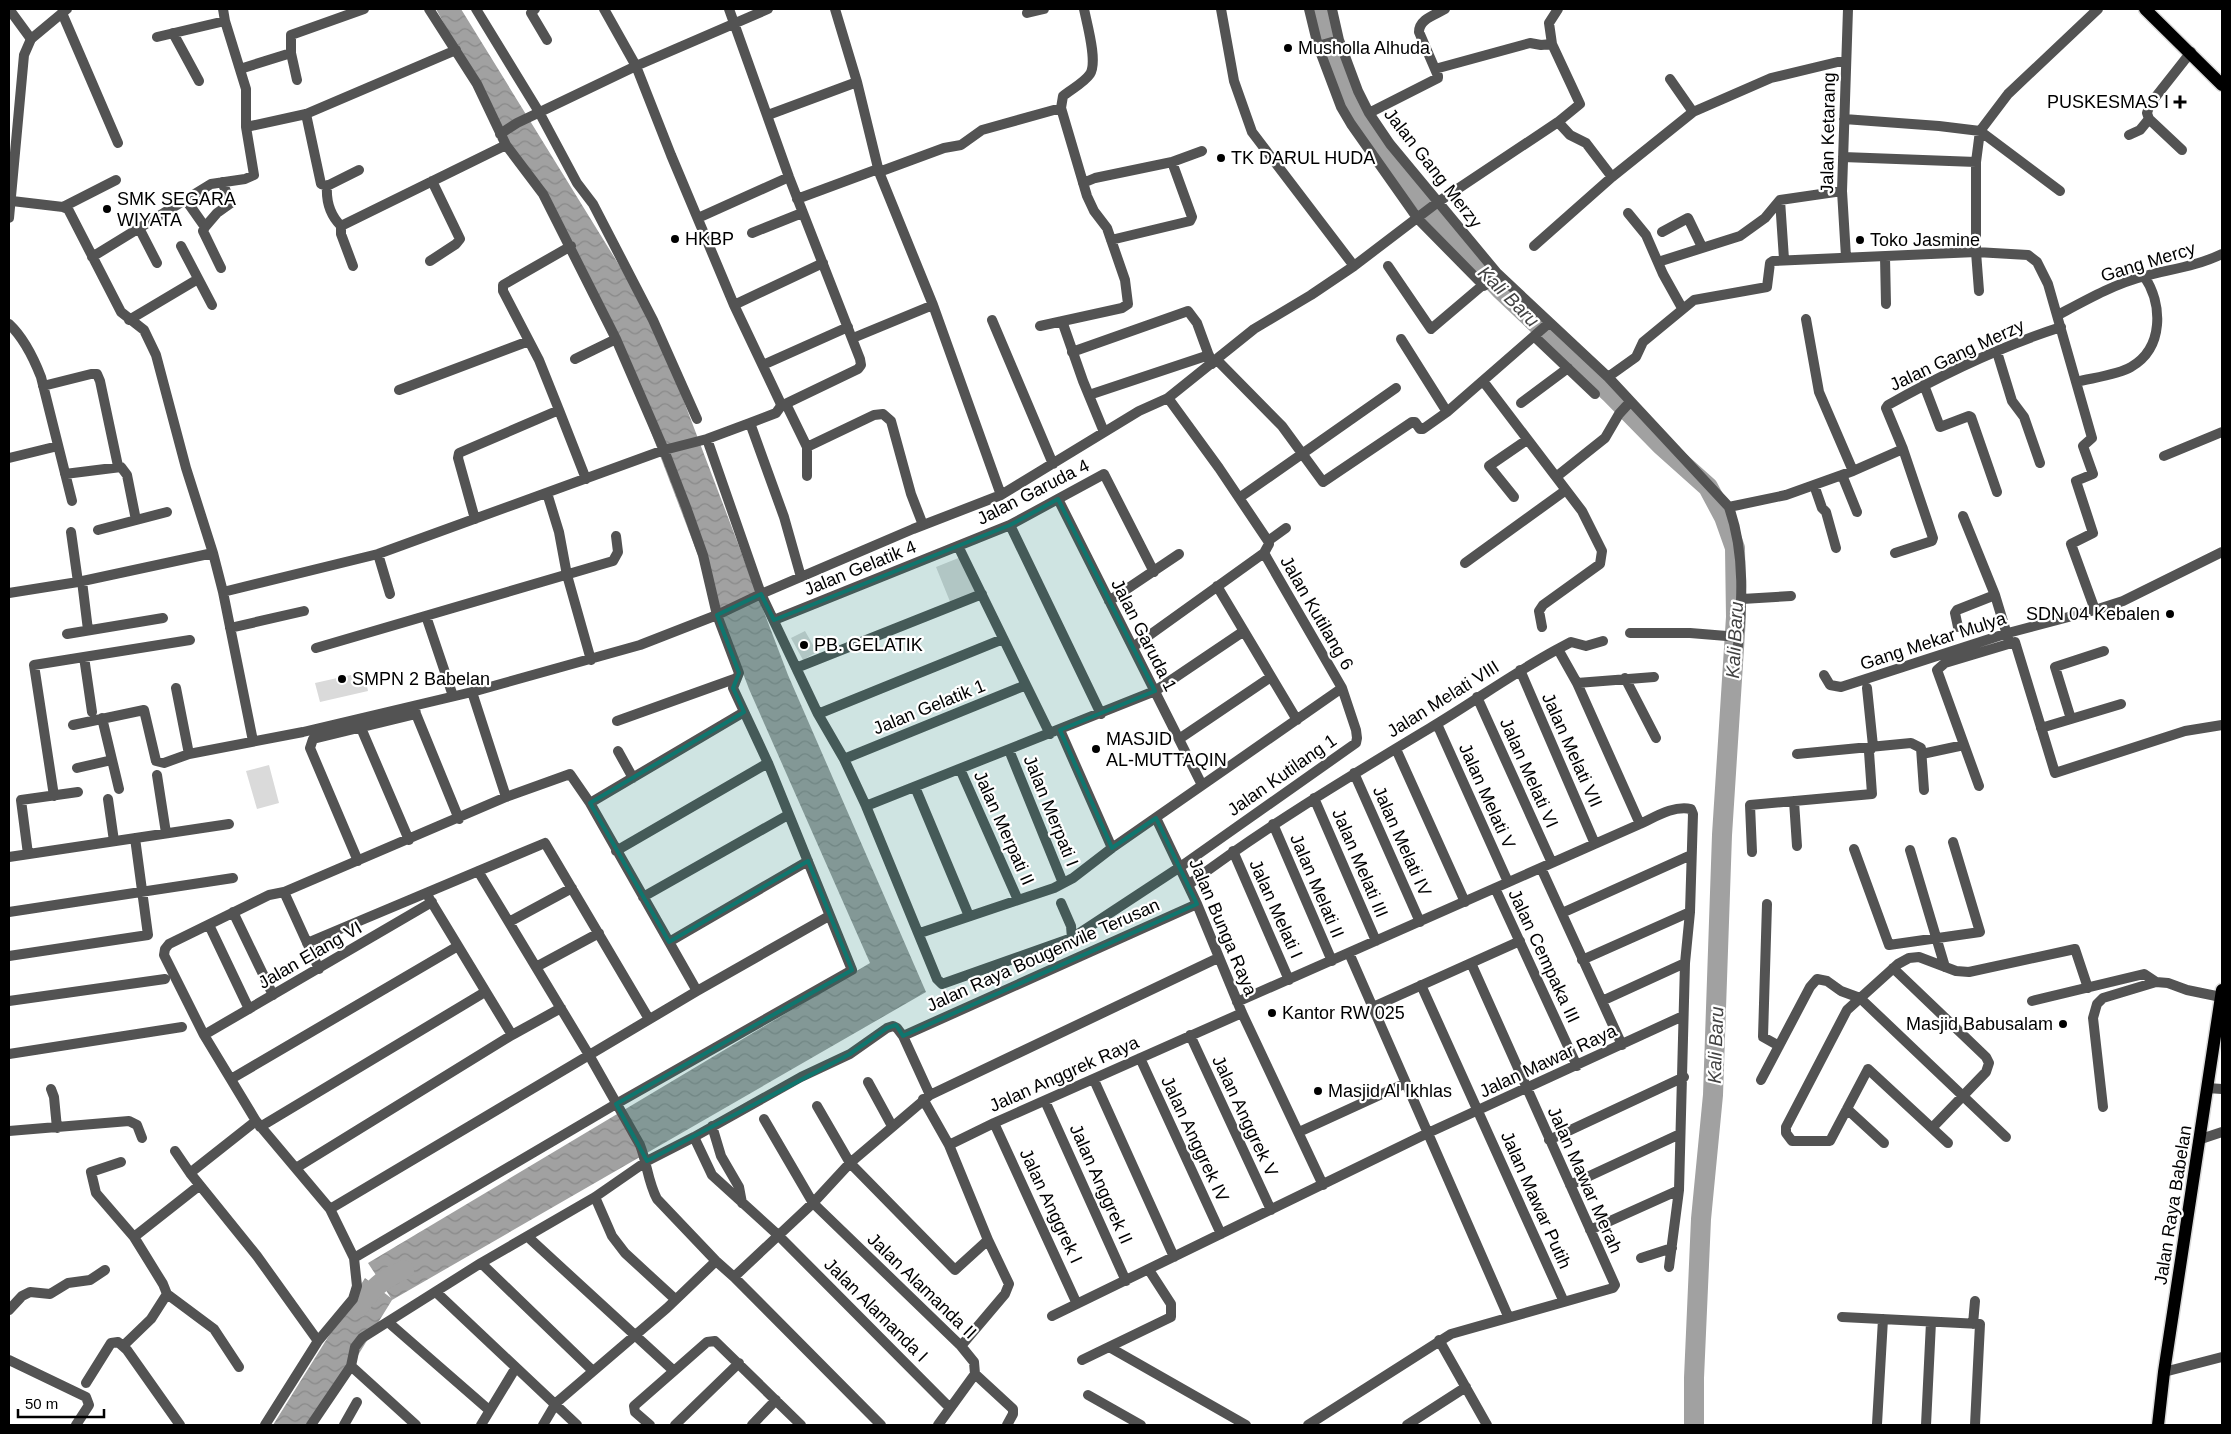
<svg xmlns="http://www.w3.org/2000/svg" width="2231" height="1434" font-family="Arial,sans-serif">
  <defs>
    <pattern id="water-waves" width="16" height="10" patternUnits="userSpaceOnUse" patternTransform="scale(1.25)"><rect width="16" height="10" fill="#a1a1a1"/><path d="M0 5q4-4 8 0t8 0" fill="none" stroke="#898989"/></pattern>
  </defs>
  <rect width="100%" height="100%" fill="#fff"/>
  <path fill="#dadada" d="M 961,557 L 976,593 L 951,604 L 936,567 Z
    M 805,631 L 817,652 L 803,660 L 791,638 Z
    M 364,672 L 368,691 L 320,702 L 315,683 Z
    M 269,765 L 279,803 L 257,809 L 246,771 Z"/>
  <path fill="url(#water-waves)" d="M 436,9 L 461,9 L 653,320 L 788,675 L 926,992 L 392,1300 L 315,1425 L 273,1425 L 365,1278 L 391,1298 L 368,1263 L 870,963 L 749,689 L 611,327 Z"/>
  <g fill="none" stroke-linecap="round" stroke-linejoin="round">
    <path stroke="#a1a1a1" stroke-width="20" d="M 1319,9 L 1339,70 L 1347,101 L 1450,236 L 1500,289 L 1611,394 L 1661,445 L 1708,487 L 1724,517 L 1735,548 L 1736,617 L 1722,835 L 1713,1095 L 1701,1219 L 1694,1378 L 1694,1425
      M 358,1308 C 371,1290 383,1278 404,1270"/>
    <defs>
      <path id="primary" d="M 2145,9 L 2222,85
        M 2158,1425 L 2164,1372 L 2222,990"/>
    </defs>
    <use href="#primary" stroke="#dbdbdb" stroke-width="15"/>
    <path stroke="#535353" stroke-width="10" d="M 9,9 L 31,39
      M 476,9 L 539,112 L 577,183 L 593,204 L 653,320 L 697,419
      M 535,9 L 531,13 L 547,40
      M 604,9 L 636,66 L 671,155 L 734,305 L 780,402 L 781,406 L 776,413 L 750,423 L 784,517 L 801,577
      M 729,9 L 789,177 L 860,359 L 861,365 L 858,369 L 781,406
      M 835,9 L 857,82 L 879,172 L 933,305 L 1001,495
      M 1221,9 L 1234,81 L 1252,132 L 1354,266
      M 1309,9 L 1318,46
      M 1332,9 L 1339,40 L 1358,91 L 1369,113 L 1390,144 L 1497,273 L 1608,377 L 1729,507 C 1746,556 1742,605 1737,656
      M 1558,9 L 1549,23 L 1552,44 L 1580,104 L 1558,122 L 1570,135 L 1586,143 L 1612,177
      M 62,13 L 118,143
      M 1027,13 L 1044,9
      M 173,33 L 199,81
      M 157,37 L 225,21
      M 1339,40 L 1318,46 L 1341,107 L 1351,124 L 1418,219 L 1484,286
      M 240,69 L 291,53
      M 1435,69 L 1530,43 L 1541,45 L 1552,44
      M 1670,79 L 1693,112
      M 297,80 L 291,53 L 291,35 L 364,9
      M 1061,108 L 1063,96 C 1070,90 1084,83 1090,74 C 1098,62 1087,24 1084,9
      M 1369,113 L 1438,78 L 1438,76 L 1419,32 C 1419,19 1435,15 1445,9
      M 306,114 L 321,184 L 327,186 L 359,170
      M 768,115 L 857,82
      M 1844,119 L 1939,126 L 1980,131 L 2060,191
      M 246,127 L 306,114 L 456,50
      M 500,134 L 517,123 L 636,66 L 768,9
      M 2129,135 L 2140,130 L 2149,119
      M 2182,150 L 2149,119 L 2147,113 L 2150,104 L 2191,52
      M 1843,157 L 1976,162
      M 879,172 L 944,148 L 961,145 L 982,130 L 1061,108 L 1087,196 L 1094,211 L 1107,228 L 1125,280 L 1128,304 L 1122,308 L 1040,326
      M 1083,183 L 1095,178 L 1172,162 L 1202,151
      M 327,186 C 326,201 330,215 341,226
      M 797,199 L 878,169
      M 186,200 L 205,227 L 203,231 L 221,268
      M 1780,200 L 1784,259
      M 12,201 L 63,207 L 68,209 L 121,312 L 144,330 L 156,355 L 186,468 L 213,553 L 223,592 L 253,741
      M 63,207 L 116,180
      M 1628,213 L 1646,235 L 1663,274 L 1682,308
      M 698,218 L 789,177
      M 205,227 L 217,213 L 231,203 L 222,182
      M 139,228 L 157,263
      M 1662,232 L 1688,218 L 1702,247
      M 752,233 L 802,213
      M 1111,240 L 1190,221 L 1192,217 L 1172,162
      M 181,246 L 212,305
      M 1534,246 L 1612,177 L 1693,112 L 1771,78 L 1846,60
      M 92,257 L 211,184 L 245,179 L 254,175 L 246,127 L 246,89 L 225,21 L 223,9
      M 1846,257 L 1842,191 L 1848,9
      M 1885,257 L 1886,304
      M 430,261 L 456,244 L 460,239 L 432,181
      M 1658,262 L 1740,236 L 1765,218 L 1780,200 L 1842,191
      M 353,266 L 341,234 L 341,226 L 506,145
      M 1388,266 L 1431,329 L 1497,273
      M 1979,291 L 1976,252 L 1976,162 L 1980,131 L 2008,94 L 2098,9
      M 734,305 L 823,263
      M 2058,315 C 2086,300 2114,284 2145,276 C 2172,269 2197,266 2222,254
      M 1806,319 L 1819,392 L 1853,471
      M 129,320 L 198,279
      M 992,320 L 1053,464
      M 1062,321 L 1083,381 L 1104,432
      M 9,324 C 23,337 34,359 41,377 L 72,501
      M 1535,337 L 1595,394
      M 853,338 L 933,305
      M 1401,339 L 1447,412
      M 1072,352 L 1188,311 L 1197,323 L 1212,364
      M 1997,352 L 2012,401 L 2024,417 L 2040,463
      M 575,359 L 616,339
      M 1217,360 L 1282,426 L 1323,482 L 1412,422 L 1415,422 L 1420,429 L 1423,429 L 1447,412 L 1549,323
      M 763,365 L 848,327
      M 1608,377 L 1636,357 L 1643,342 L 1694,300 L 1767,287 L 1770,263 L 1773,261 L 1976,252 L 2028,255 L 2037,262 L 2048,284 L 2092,438 L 2083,446 L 2093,474 L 2076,481 L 2093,533 L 2071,544 L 2095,610
      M 1483,381 L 1582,511 L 1602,551 L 1600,564 L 1543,605 L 1539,611 L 1542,627
      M 2076,382 C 2091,378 2118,375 2131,367 C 2164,348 2163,304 2144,276
      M 1924,385 L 1940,427 L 1969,416 L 1971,417 L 1997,492
      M 43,386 L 91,374 L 97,374 L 100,381 L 118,466
      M 399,390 L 529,341
      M 1089,395 L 1209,355
      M 1168,398 L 1219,468 L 1268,541
      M 1521,403 L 1568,368
      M 786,404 L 807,447
      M 559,410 L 586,479
      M 707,439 L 761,594 L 818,714 L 844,759 L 866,806 L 937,979 L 942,984 L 1072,938 L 1180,867 L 1356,743 L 1357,738 L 1356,730 L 1342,688 L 1264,553
      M 2164,456 L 2222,432
      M 9,458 L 58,446
      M 65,474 L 121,467 L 127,475 L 136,520
      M 1842,475 L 1857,512
      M 807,476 L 807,447 L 874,415 L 883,414 L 891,421 L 911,494 L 923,525
      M 1556,477 L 1605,438 L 1619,414 L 1630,402
      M 1814,485 L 1822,508 L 1826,512 L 1836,548
      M 547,493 L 559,532 L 567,575 L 591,660
      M 1514,497 L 1489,466 L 1527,440
      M 1239,498 L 1396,388
      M 1058,499 L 1202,785
      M 1729,507 L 1786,495 L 1853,471 L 1903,449 L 1886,408 L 1888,405 C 1943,374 2002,346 2061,327
      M 1963,516 L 1995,595 L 2008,638
      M 475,519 L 458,458 L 459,453 L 559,410 L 539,360 L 503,291 L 503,285 L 571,246
      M 1010,525 L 1101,714
      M 98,530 L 167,512
      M 71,532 L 78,582
      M 958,546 L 1050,734
      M 1895,553 L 1932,541 L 1933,538 L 1903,449
      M 378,554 L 390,594
      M 1465,563 L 1566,490
      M 82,581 L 88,630
      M 1217,586 L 1297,720
      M 223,592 L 378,554 L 664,450 L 707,439 L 750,423
      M 9,593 L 78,582 L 213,553
      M 1742,599 L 1791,596
      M 1109,601 L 1179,554
      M 426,616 L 453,696
      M 774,620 L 1010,525 L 1104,474 L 1154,572
      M 1958,627 L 1955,613 L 1957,610 L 1995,595
      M 230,628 L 304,611
      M 1630,633 L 1690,633 L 1739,637
      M 67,634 L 163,618
      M 1133,647 L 1264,553 L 1269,544 L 1268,541 L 1286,528
      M 316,648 L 613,561 L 618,552 L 616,536
      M 1556,650 L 1571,642 L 1586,646 L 1603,641
      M 84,657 L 92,712
      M 796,668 L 982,594
      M 1520,670 L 1595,844
      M 1824,675 L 1830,685 L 1841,687 L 2008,633 L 2095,610 L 2123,601 L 2222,552
      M 1625,678 L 1656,738
      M 1577,683 L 1654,677
      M 176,688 L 189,754
      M 472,692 L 506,797
      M 1477,697 L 1552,863
      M 415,708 L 416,714 L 459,819
      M 818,714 L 1003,639
      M 102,718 L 119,789
      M 2071,719 L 2055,667 L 2104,651
      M 617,721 L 737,678
      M 1437,724 L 1508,882
      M 73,725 L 144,710 L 156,761 L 164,763 L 189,754 L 303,732 L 472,692 L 640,645 L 717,615 L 761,594 L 913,529 L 1001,495 L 1139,411 L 1168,398 L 1254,329 L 1311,295 L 1354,266 L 1438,202 L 1558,122
      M 361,728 L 409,840
      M 2041,728 L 2121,704
      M 1060,730 L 1112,848
      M 1179,739 L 1271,677
      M 1396,749 L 1465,902
      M 1009,750 L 1063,883
      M 618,751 L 633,778
      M 1797,754 L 1911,743 L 1921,748 L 1924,790
      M 1922,754 L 1964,745
      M 844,759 L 1026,685
      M 77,768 L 112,760
      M 960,769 L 1018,900
      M 1354,773 L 1420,922
      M 157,775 L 166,833
      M 1979,786 L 1937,670 L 1945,663 L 2015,642 L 2055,773 L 2185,731 L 2222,725
      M 915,787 L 969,916
      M 54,796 L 34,665 L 190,640
      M 1314,798 L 1376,941
      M 108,799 L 114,841
      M 1794,801 L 1797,846
      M 590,803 L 744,712
      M 866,806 L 1155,691 L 1244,631
      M 1156,818 L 1197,904 L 1242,1013 L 1323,1185
      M 1273,824 L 1332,961
      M 1854,849 L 1889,945 L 1980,932 L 1953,842
      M 1910,850 L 1945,967
      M 616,851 L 768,763
      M 1233,851 L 1289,980
      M 1752,852 L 1750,805 L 1872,794 L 1869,752 L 1873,746 L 1867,688
      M 28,854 L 21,800 L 78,792
      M 9,857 L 229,824
      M 358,861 L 310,748 L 313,739 L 416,714
      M 1541,868 L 1622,1045
      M 478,871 L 589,1055 L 640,1145 C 647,1163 648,1182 657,1199 L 716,1261 L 734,1277 L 881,1425
      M 1188,885 C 1265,827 1347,778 1430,728 C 1472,703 1512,674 1556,650 L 1559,651 L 1577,683 L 1640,824
      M 1495,888 L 1577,1066
      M 284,892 L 269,895 L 169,944 L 165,949 L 164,955 L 204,1035 L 256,1121 L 330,1209 L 354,1258 L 616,1104 L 852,970 L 768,763 L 733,688 L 739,673 L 717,615 L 703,555 L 686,507 L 664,450 L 616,339 L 543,194 L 506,145 L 477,84 L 429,9
      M 643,897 L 788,815
      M 429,898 L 512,1035
      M 1061,903 L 1071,926 L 1072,938
      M 1767,904 L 1763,1037 L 1779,1046
      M 9,912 L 233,878
      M 233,912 L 273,995
      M 1562,913 L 1691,855
      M 509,922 L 572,888
      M 209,925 L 249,1009
      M 920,933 L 1054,888 L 1073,878 L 1112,848 L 1342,688
      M 669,942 L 808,861
      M 307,943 L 545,843 L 649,1019
      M 1349,953 L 1508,1316
      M 9,956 L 148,935 L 135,838
      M 1582,960 L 1690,912
      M 536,967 L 599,933
      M 1893,968 L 1986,1057 L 1989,1063 L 1986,1072 L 1932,1128
      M 319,969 L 284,892 L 506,797 L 570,774 L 590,803 L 697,991
      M 1421,985 L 1564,1302
      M 9,1001 L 165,979
      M 1602,1001 L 1685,963
      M 2032,1001 L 2144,974 L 2156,982
      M 1237,1002 L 1640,824 C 1655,817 1674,805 1691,809 L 1693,814 L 1690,912 L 1685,963 L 1679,1190 L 1669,1267
      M 1373,1007 L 1520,941
      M 204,1035 L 432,902
      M 1190,1035 L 1271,1210
      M 903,1036 L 1197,904
      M 9,1054 L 182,1027
      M 1140,1058 L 1221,1234
      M 231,1079 L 458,946
      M 1094,1080 L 1174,1257
      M 1761,1080 L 1810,987 L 1817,979 L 1827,981 L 1841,991 L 1860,998 L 2006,1137
      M 868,1082 L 892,1126
      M 2207,1088 L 2222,1089
      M 51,1089 L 54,1097 L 57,1128
      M 923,1099 L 949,1145 L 994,1123 L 1242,1013
      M 1045,1101 L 1126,1281
      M 817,1106 L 850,1163 L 955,1270 L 988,1240
      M 2103,1107 L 2093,1018 L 2097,1004 L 2103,998 L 2156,982 L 2168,983 L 2187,990 L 2221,997
      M 1847,1109 L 1884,1143
      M 764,1119 L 813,1203 L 961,1346 L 974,1362 L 975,1374 L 938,1425
      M 994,1123 L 1077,1304
      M 712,1126 L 721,1156 L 739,1187 L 742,1203
      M 260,1127 L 485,992
      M 9,1131 L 129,1121 L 137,1125 L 142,1138
      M 1299,1132 L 1406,1083
      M 694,1137 L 712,1175 L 778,1235 L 950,1408
      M 2201,1139 L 2222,1132
      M 1549,1140 L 1684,1077
      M 1948,1143 L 1868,1069 L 1830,1141 L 1792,1141 L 1786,1133 L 1786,1127 L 1847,1010 L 1898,964 L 1909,958 L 1919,957 L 1956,971 L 1969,972 L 2075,949 L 2088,988
      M 949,1145 L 988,1240 L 1009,1284 L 1005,1294 L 961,1346
      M 175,1151 L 190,1173 L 257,1256 L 318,1341
      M 121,1162 L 91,1172 L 96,1193 L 134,1237 L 163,1284 L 167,1294 L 214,1329 L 239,1367
      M 296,1168 L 512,1035 L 561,1008
      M 190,1173 L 256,1121
      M 1570,1185 L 1680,1134
      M 595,1197 L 612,1236 L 625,1253 L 675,1299
      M 330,1209 L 697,991 L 829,916
      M 1590,1230 L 1679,1190
      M 134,1237 L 200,1185
      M 528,1237 L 674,1371 L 634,1406 L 635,1412 L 650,1425
      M 1641,1258 L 1672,1248
      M 481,1263 L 593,1371
      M 734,1277 L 813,1203 L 850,1163 L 930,1095 L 1218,958
      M 437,1293 L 577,1425
      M 9,1310 L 22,1296 L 30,1292 L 50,1294 L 68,1283 L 90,1280 L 105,1270
      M 1052,1316 L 1428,1133 L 1683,1016
      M 1842,1317 L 1980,1324 L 1975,1425
      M 388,1322 L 489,1410
      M 1973,1324 L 1975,1301
      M 1439,1340 L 1487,1425
      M 123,1346 L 151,1319 L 167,1294
      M 1109,1347 L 1246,1425
      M 9,1360 L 86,1397 L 89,1405 L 76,1425
      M 1082,1360 L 1171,1317 L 1171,1304 L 1149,1270
      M 351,1366 L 416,1425
      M 674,1371 L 707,1342 L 715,1341 L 801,1425
      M 2164,1372 L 2222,1357
      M 975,1374 L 1013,1409 L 1013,1414 L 1007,1425
      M 86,1383 L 111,1343 L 118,1342 L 127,1350 L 180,1425
      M 1088,1395 L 1141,1425
      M 1877,1424 L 1883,1319
      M 265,1425 L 318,1341 L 353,1299 L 357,1286 L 354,1258
      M 311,1425 L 351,1366 L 355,1347 L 362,1338 L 481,1263 L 595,1197 L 647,1161 L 694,1137 L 801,1077 L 850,1054 L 887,1028 L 893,1026 L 897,1028 L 903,1036 L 930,1095
      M 344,1425 L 357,1402
      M 481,1425 L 515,1369
      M 543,1425 L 556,1403 L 667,1308 L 716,1261
      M 675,1425 L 739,1363
      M 752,1425 L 776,1400
      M 1308,1425 L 1451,1334 L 1613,1288 L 1615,1285 L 1471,963
      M 1407,1425 L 1466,1387
      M 1926,1425 L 1931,1322"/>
    <path stroke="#535353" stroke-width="10" d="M 9,218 L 24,55 L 31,39 L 67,9"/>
    <use href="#primary" stroke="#000" stroke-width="12"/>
  </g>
  <path fill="#0f766e" fill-opacity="0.2" stroke="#0f766e" stroke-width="4" stroke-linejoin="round" d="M 1058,499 L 1155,691 L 1060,730 L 1112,848 L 1156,818 L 1197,904 L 903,1036 L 896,1025 L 887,1028 L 850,1054 L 647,1161 L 616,1104 L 852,970 L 808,861 L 669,942 L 590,803 L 744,712 L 733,688 L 739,673 L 717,615 L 761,594 L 774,620 L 1010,525 Z"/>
  <g fill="#000" stroke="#fff" stroke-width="2">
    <circle cx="1288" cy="48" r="5"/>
    <path d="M2177.5 94.5h5v5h5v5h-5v5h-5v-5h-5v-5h5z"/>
    <circle cx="1221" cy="158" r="5"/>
    <circle cx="107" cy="209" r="5"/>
    <circle cx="675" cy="239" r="5"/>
    <circle cx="1860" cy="240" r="5"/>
    <circle cx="2170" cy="614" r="5"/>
    <circle cx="804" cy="645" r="5"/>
    <circle cx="342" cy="679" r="5"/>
    <circle cx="1096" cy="749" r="5"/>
    <circle cx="1272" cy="1013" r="5"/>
    <circle cx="2063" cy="1024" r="5"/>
    <circle cx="1318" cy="1091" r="5"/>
  </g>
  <g text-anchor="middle" stroke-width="4.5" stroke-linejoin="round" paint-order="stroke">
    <g font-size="18" fill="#000" stroke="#fff" text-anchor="start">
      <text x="1298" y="54">Musholla Alhuda</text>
      <text x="2169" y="108" text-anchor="end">PUSKESMAS I</text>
      <text x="1231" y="164">TK DARUL HUDA</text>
      <text x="117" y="205">SMK SEGARA<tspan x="117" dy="21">WIYATA</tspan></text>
      <text x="685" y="245">HKBP</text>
      <text x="1870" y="246">Toko Jasmine</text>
      <text x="2160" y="620" text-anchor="end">SDN 04 Kebalen</text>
      <text x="814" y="651">PB. GELATIK</text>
      <text x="352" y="685">SMPN 2 Babelan</text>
      <text x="1106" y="745">MASJID<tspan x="1106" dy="21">AL-MUTTAQIN</tspan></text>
      <text x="1282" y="1019">Kantor RW 025</text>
      <text x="2053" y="1030" text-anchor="end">Masjid Babusalam</text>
      <text x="1328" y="1097">Masjid Al Ikhlas</text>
    </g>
    <g font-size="18" fill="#000" stroke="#fff">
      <text transform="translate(1828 133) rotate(-89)" y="6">Jalan Ketarang</text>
      <text transform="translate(1433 168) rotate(52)" y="6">Jalan Gang Merzy</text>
      <text transform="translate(2148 262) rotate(-17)" y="6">Gang Mercy</text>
      <text transform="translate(1957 355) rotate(-25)" y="6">Jalan Gang Merzy</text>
      <text transform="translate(1033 492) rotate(-27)" y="6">Jalan Garuda 4</text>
      <text transform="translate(860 568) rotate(-22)" y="6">Jalan Gelatik 4</text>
      <text transform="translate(1317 613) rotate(60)" y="6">Jalan Kutilang 6</text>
      <text transform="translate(1144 635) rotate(63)" y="6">Jalan Garuda 1</text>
      <text transform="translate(1933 641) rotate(-18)" y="6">Gang Mekar Mulya</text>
      <text transform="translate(1443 699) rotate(-32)" y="6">Jalan Melati VIII</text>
      <text transform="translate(929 707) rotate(-22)" y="6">Jalan Gelatik 1</text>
      <text transform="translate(1572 750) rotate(66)" y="6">Jalan Melati VII</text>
      <text transform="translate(1529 773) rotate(66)" y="6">Jalan Melati VI</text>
      <text transform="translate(1282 775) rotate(-35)" y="6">Jalan Kutilang 1</text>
      <text transform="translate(1487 796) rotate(66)" y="6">Jalan Melati V</text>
      <text transform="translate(1051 811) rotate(68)" y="6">Jalan Merpati I</text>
      <text transform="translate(1004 828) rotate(66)" y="6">Jalan Merpati II</text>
      <text transform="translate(1402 841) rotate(66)" y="6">Jalan Melati IV</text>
      <text transform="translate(1360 863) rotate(67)" y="6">Jalan Melati III</text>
      <text transform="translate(1317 886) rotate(67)" y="6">Jalan Melati II</text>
      <text transform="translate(1276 909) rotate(66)" y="6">Jalan Melati I</text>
      <text transform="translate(1223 927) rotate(67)" y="6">Jalan Bunga Raya</text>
      <text transform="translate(310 955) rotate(-30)" y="6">Jalan Elang VI</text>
      <text transform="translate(1043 955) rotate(-24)" y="6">Jalan Raya Bougenvile Terusan</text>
      <text transform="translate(1544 956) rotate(65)" y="6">Jalan Cempaka III</text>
      <text transform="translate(1548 1061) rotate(-25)" y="6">Jalan Mawar Raya</text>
      <text transform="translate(1064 1074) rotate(-24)" y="6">Jalan Anggrek Raya</text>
      <text transform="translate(1245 1116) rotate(65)" y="6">Jalan Anggrek V</text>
      <text transform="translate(1195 1139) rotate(65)" y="6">Jalan Anggrek IV</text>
      <text transform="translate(1585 1180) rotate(66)" y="6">Jalan Mawar Merah</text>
      <text transform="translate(1101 1184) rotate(66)" y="6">Jalan Anggrek II</text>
      <text transform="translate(1536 1200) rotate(66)" y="6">Jalan Mawar Putih</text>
      <text transform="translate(2173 1205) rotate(-81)" y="6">Jalan Raya Babelan</text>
      <text transform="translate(1051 1206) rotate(65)" y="6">Jalan Anggrek I</text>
      <text transform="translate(922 1286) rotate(44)" y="6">Jalan Alamanda II</text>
      <text transform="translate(876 1310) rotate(45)" y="6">Jalan Alamanda I</text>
    </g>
    <g font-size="19" font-style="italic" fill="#424242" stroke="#fff">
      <text transform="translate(1509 296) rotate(45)" y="7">Kali Baru</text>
      <text transform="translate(1734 640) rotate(-87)" y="7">Kali Baru</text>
      <text transform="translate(1715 1045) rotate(-88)" y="7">Kali Baru</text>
    </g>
  </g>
  <rect width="2231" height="1434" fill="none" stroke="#000000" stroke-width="20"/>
  <path d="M18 1409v8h86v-8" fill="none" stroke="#000000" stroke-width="2.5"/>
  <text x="25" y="1409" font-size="15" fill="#000000" stroke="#ffffff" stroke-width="4" paint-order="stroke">50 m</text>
</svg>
